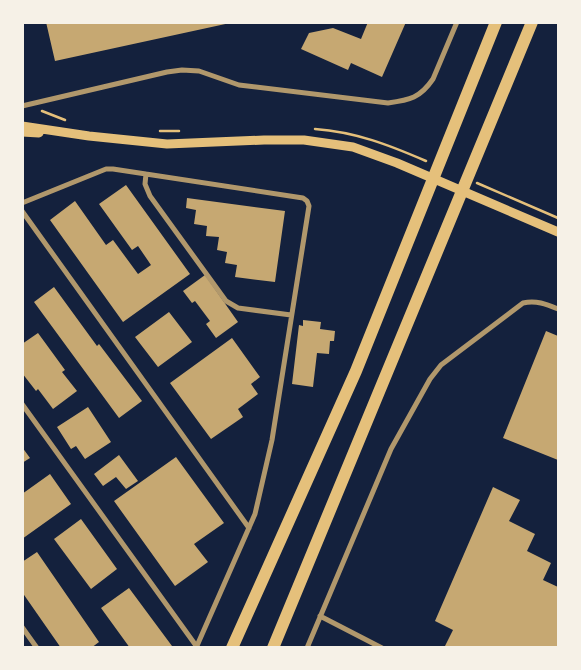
<svg xmlns="http://www.w3.org/2000/svg" width="581" height="670" font-family="Poppins,sans-serif">
  <rect width="100%" height="100%" fill="#14213d"/>
  <path fill="#c6a872" d="M 46,22 L 229,22 L 230,23 L 55,61 Z
    M 368,22 L 406,22 L 382,77 L 351,63 L 348,70 L 301,49 L 309,33 L 333,28 L 361,39 Z
    M 126,185 L 190,274 L 123,322 L 50,220 L 75,201 L 106,245 L 113,240 L 138,274 L 151,265 L 138,246 L 132,250 L 99,204 Z
    M 187,198 L 285,211 L 275,282 L 235,277 L 237,265 L 225,263 L 227,252 L 217,250 L 219,237 L 206,236 L 207,226 L 194,224 L 196,210 L 186,208 Z
    M 205,275 L 238,322 L 216,338 L 206,324 L 210,321 L 195,301 L 192,303 L 183,291 Z
    M 54,287 L 97,346 L 99,344 L 142,401 L 119,418 L 34,302 Z
    M 169,312 L 192,342 L 158,367 L 135,337 Z
    M 303,320 L 321,322 L 320,329 L 335,331 L 334,341 L 330,341 L 329,354 L 317,353 L 313,387 L 292,384 L 299,325 L 303,326 Z
    M 546,331 L 558,336 L 558,460 L 503,438 Z
    M 38,333 L 65,370 L 62,372 L 77,391 L 53,409 L 38,389 L 36,391 L 22,373 L 22,344 Z
    M 232,338 L 260,377 L 251,384 L 258,394 L 238,409 L 243,417 L 211,439 L 170,383 Z
    M 88,407 L 111,442 L 85,459 L 76,446 L 71,449 L 57,427 Z
    M 22,447 L 30,458 L 22,463 Z
    M 119,455 L 138,481 L 126,489 L 116,477 L 103,486 L 94,474 Z
    M 176,457 L 224,523 L 194,544 L 208,562 L 175,586 L 114,501 Z
    M 50,474 L 71,504 L 22,539 L 22,494 Z
    M 493,487 L 520,500 L 509,521 L 535,534 L 527,551 L 551,563 L 543,580 L 558,587 L 558,648 L 449,648 L 445,646 L 453,630 L 435,621 Z
    M 81,519 L 117,569 L 91,589 L 54,539 Z
    M 37,552 L 99,642 L 91,648 L 61,648 L 22,592 L 22,562 Z
    M 129,588 L 172,646 L 170,648 L 130,648 L 101,608 Z"/>
  <g fill="none" stroke-linecap="round" stroke-linejoin="round">
    <path stroke="#e5c07b" stroke-width="2.5" d="M 42,111 L 65,120
      M 315,129 C 356,132 389,145 426,161
      M 160,131 L 179,131
      M 477,183 L 558,218"/>
    <path stroke="#b1986c" stroke-width="5" d="M 22,106 L 167,72 L 182,70 L 199,71 L 239,85 L 388,103 C 410,100 420,98 433,79 L 457,22
      M 146,174 L 145,184 L 150,196 L 226,301 L 238,308 L 291,315
      M 22,203 L 106,169 L 113,169 L 303,198 L 307,201 L 309,206 L 272,440 L 255,514 L 196,648
      M 22,211 L 249,528
      M 22,404 L 197,647
      M 320,616 L 382,648
      M 22,627 L 37,648
      M 307,648 L 391,449 L 430,379 L 441,365 L 523,303 C 536,300 546,304 558,309"/>
    <path stroke="#e5c07b" stroke-width="9" d="M 22,126 L 89,136 L 167,144 L 264,140 L 304,140 L 353,147 L 397,163 L 558,232
      M 22,132 L 39,133"/>
    <path stroke="#e5c07b" stroke-width="12" d="M 232,648 L 356,371 L 496,22
      M 273,648 L 532,22"/>
  </g>
  <rect width="581" height="670" fill="none" stroke="#f6f1e7" stroke-width="48"/>
</svg>
